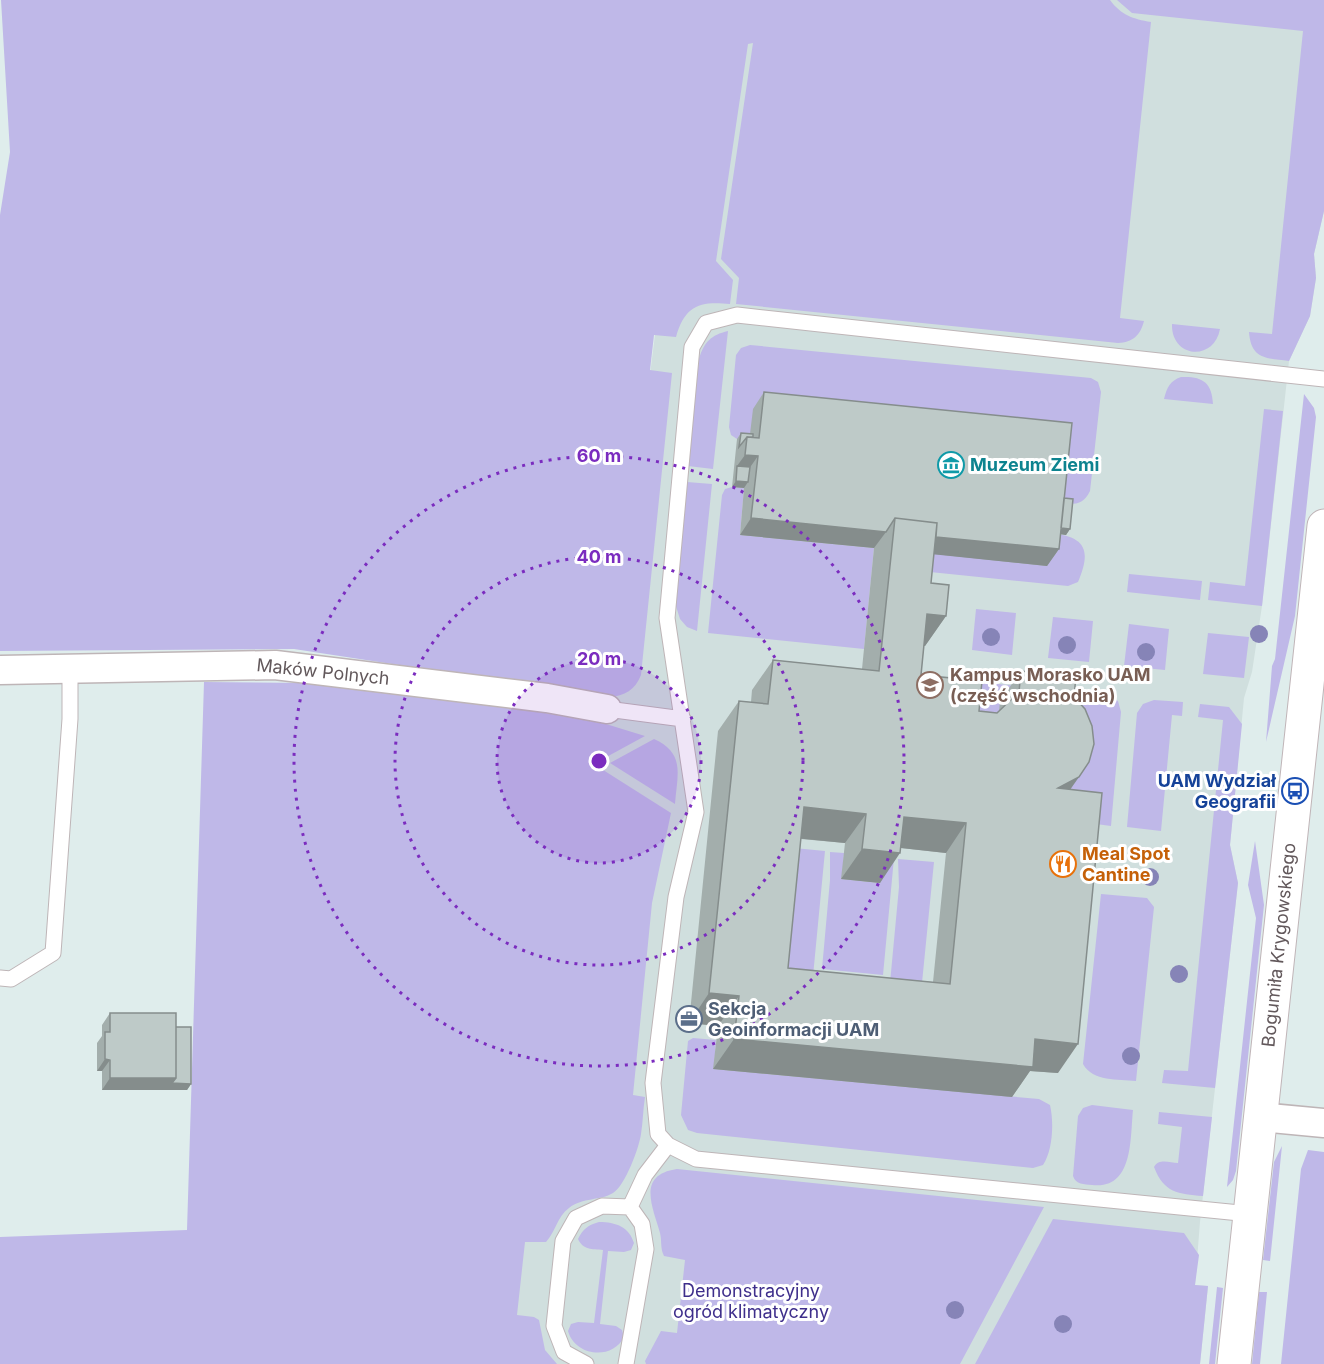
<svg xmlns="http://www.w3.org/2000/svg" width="1324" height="1364" font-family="Inter,sans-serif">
  <rect width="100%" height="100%" fill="#dfedec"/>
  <path fill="#d0dfde" d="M 704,0 L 1324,0 L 1324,211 L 1314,254 L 1316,278 L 1310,316 L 1289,361 L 1262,606 L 1252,672 L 1244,698 L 1230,845 L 1238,883 L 1200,1222 L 1195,1285 L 1208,1286 L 1200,1364 L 480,1364 L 597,792 L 655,335 Z"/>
  <path fill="#bfb8e8" d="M 1,0 L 1110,0 C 1121,15 1133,19 1151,22 L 1120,318 L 1144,321 C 1140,336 1133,342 1118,343 L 736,304 L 739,278 L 721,259 L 753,43 L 748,44 L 716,261 L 733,280 L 730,304 C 700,301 685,305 676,337 L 654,335 L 650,370 L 672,373 L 641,675 C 635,690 625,696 609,697 L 294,649 L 0,651 L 0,215 L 10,152 Z
    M 1117,0 L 1324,0 L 1324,211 L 1314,254 L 1316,278 L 1310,316 L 1289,361 C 1267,358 1251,360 1249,332 L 1272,334 L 1303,31 L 1132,13 Z
    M 1172,324 L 1220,329 C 1214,362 1171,358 1172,324 Z
    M 728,331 L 713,469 L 688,466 L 699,359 C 704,342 711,335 728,331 Z
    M 750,345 L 1091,378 L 1098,382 L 1101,392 L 1090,491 C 1085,501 1080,504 1069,504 L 737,439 L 731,435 L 729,427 L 736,355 L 741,348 Z
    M 1181,377 C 1202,376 1212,382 1213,404 L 1164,399 C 1167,387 1170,381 1181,377 Z
    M 1304,394 L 1314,408 L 1316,417 L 1295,616 L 1266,742 L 1272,666 L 1275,659 Z
    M 1264,409 L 1283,411 L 1262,606 L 1208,600 L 1210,582 L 1245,586 Z
    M 687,482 L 712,484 L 697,631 L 687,627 L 680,619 L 674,600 Z
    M 732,487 L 744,488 L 740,535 L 874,548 L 864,649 L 708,633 L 722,495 L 725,489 Z
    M 1051,533 C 1085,537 1092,549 1078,582 L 1068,586 L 930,572 L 916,553 Z
    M 1129,574 L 1202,581 L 1200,600 L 1127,592 Z
    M 976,609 L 1016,613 L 1012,655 L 972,650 Z
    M 1053,617 L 1093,621 L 1089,662 L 1048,658 Z
    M 1129,624 L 1169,629 L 1165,670 L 1124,666 Z
    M 1208,633 L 1249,637 L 1244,678 L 1203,674 Z
    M 204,682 L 306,683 L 408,692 L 507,706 L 606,724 L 645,736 L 601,760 L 600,768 L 671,813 L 652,903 L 633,1095 L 645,1097 C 643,1109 643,1122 641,1134 C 639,1148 625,1186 613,1193 C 600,1201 583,1197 569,1208 C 557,1217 556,1231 546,1242 L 525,1242 L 517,1315 L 534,1317 L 539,1320 L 545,1350 L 557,1364 L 0,1364 L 0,1237 L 187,1230 Z
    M 978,682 L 1056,690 L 998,722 L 976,743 Z
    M 1066,691 L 1108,695 L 1118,701 L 1121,712 L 1111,826 L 1096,824 L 1058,807 Z
    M 1154,700 L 1183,702 L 1182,716 L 1172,715 L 1161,831 L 1127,827 L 1137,713 L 1143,704 Z
    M 1200,704 L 1229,707 L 1242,724 L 1230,845 L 1238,883 L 1215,1088 L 1162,1083 L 1164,1070 L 1188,1071 L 1223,720 L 1198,717 Z
    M 654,739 C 686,753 677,776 675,804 L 610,763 Z
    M 1255,841 L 1264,905 L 1236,1171 L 1233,1180 L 1227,1187 L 1256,918 L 1248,885 Z
    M 794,848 L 825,851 L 813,976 L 890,983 L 899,887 L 898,859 L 934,862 L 919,1013 L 779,999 Z
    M 830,852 L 844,853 L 842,879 L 879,883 L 894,858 L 883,975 L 822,969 L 830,880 Z
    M 1101,894 L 1147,898 L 1154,907 L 1136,1081 C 1118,1079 1093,1082 1083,1064 Z
    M 693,1038 L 716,1040 L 714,1069 L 1039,1099 L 1050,1105 C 1054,1122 1053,1150 1043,1165 L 1033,1168 L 697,1133 L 688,1130 L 681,1115 L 688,1041 Z
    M 1092,1105 L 1133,1110 C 1130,1138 1134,1190 1092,1185 C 1084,1184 1076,1185 1073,1176 L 1078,1116 L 1083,1108 Z
    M 1159,1112 L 1212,1117 L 1203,1196 C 1178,1194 1164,1193 1154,1167 C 1159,1158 1170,1163 1178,1163 L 1182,1127 L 1158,1124 Z
    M 1282,1146 L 1270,1261 L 1263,1260 L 1274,1162 Z
    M 1308,1150 L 1324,1152 L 1324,1364 L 1281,1364 L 1301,1169 Z
    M 677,1169 L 1044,1207 L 960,1364 L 646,1364 L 645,1361 L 661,1331 L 677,1333 L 685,1260 L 664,1256 C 660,1248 662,1241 660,1233 C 653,1207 636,1175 677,1169 Z
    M 1053,1219 L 1184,1233 L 1199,1255 L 1195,1285 L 1208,1286 L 1200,1364 L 975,1364 Z
    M 599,1222 C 616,1222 629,1227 634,1243 L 631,1250 L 624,1252 L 608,1251 L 600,1324 L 616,1326 L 622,1330 L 624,1337 C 612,1361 575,1356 568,1331 L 571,1324 L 578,1322 L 594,1323 L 603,1250 C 592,1249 583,1250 578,1239 C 583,1229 588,1225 599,1222 Z
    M 1217,1287 L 1223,1288 L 1215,1364 L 1209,1364 Z
    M 1259,1292 L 1267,1292 L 1260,1364 L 1252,1364 Z"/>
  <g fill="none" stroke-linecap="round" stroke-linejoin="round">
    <defs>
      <path id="lane" d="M 607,709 L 683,719
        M 0,978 L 11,979 L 53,953 L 70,719 L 70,669
        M 630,1207 L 645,1175 L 668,1145
        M 1250,1214 L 696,1159 L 668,1145 L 658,1134 L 653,1083 L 676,897 L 696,812 L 667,618 L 692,347 L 706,323 L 737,315 L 1324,379
        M 586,1364 L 564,1352 L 554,1326 L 563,1241 L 576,1218 L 602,1206 L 630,1207 L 642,1224 L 646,1249 L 626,1364"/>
      <path id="street" d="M 0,670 L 275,665 L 547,698 L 607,709
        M 1260,1117 L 1324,1123"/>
      <path id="secondary" d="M 1234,1364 L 1324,526"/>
    </defs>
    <use href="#lane" stroke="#beb5b7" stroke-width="17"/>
    <use href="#street" stroke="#beb5b7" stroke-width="31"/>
    <use href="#secondary" stroke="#c0b5b8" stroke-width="35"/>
    <use href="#lane" stroke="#fff" stroke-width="15"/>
    <use href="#street" stroke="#fff" stroke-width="28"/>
    <use href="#secondary" stroke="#fff" stroke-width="33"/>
  </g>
  <g fill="#8684b7">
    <circle cx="1259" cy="634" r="9"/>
    <circle cx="991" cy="637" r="9"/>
    <circle cx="1067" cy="645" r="9"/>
    <circle cx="1146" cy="652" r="9"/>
    <circle cx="1150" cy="877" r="9"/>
    <circle cx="1179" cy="974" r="9"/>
    <circle cx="1131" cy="1056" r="9"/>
    <circle cx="955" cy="1310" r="9"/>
    <circle cx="1063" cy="1324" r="9"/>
  </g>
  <path fill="#a3aeac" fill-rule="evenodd" d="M 764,392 L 1064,498 L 1070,529 L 1066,535 L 1061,534 L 1059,549 L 1047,566 L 934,554 L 931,583 L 946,616 L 925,646 L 924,645 L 921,675 L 979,711 L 997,713 L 999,711 L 1000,701 L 1021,671 L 1074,697 L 1058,1073 L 1030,1071 L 1012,1097 L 713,1069 L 718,1026 L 689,1023 L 718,731 L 739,701 L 751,702 L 752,690 L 773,660 L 862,669 L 874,548 L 740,535 L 744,488 L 732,487 L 737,439 L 741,433 L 750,434 L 753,409 ZM 801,839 L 845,843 L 841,879 L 880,883 L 901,848 L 946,853 L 933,982 L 788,968 Z
    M 110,1013 L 176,1027 L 191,1084 L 187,1090 L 102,1090 L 102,1071 L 97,1071 L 97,1043 L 102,1036 L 102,1025 Z"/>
  <path fill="#858d8c" d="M 745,455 L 758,456 L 746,473 L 737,466 Z
    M 736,481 L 748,482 L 744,488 L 732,487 Z
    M 751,518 L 886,532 L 874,548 L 740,535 Z
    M 1055,528 L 1070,529 L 1066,535 L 1051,533 Z
    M 894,532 L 1059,549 L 1047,566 L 892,550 Z
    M 927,614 L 946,616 L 925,646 L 906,643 Z
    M 1079,777 L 1058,807 L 1058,788 Z
    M 804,807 L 866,814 L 845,843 L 784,837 Z
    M 904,817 L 966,823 L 946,853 L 883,846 Z
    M 862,849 L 900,853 L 880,883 L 841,879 Z
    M 709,993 L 739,996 L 718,1026 L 689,1023 Z
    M 734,1039 L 1035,1039 L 1078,1044 L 1058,1073 L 1030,1071 L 1012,1097 L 713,1069 Z
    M 105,1059 L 110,1060 L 102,1071 L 97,1071 Z
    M 110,1078 L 176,1078 L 191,1084 L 187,1090 L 102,1090 Z"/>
  <path fill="#becac8" stroke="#858d8c" stroke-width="1.5" fill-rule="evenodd" d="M 764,392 L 1072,423 L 1059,549 L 936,537 L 937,523 L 895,518 L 886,532 L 751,518 L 758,456 L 745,455 L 747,437 L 759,438 Z
    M 741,433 L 753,434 L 753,437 L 747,437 L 739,447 Z
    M 737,466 L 750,467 L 748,482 L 736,481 Z
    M 1064,498 L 1073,499 L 1070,529 L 1061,528 Z
    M 895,518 L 937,523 L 931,583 L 949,585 L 946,616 L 927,614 L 921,675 L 982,681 L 979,711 L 997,713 L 1019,692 L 1021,671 L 1076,676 L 1074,697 L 1085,709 L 1092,726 L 1094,744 L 1089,762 L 1079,777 L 1058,788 L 1102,793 L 1078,1044 L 1035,1039 L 1033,1067 L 734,1039 L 739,996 L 709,993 L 739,701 L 768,704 L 773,660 L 879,671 ZM 804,807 L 866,814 L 862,849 L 900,853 L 904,817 L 966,823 L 950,984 L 788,968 Z
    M 110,1013 L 176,1013 L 176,1078 L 110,1078 L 110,1060 L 105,1059 L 105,1032 L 110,1032 Z
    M 176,1027 L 191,1027 L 191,1084 L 172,1083 L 176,1078 Z"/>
  <circle cx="599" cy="761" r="102" fill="#7b2cbf" fill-opacity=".12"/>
  <g fill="none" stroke="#7b2cbf" stroke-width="3" stroke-dasharray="3 6">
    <circle cx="599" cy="761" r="102"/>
    <circle cx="599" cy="761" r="204"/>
    <circle cx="599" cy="761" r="305"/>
  </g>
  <defs>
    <symbol id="museum-ring" viewBox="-11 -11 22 22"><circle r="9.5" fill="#fff" stroke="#0f9aa8" stroke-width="1.5"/><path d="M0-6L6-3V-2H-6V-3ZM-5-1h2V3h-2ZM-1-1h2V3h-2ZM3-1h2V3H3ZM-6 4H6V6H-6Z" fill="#0f9aa8"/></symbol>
    <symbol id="university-ring" viewBox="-11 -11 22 22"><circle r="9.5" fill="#fff" stroke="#8d6e63" stroke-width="1.5"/><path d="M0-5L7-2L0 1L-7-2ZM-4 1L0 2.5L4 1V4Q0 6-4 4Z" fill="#8d6e63"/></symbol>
    <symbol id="bus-ring" viewBox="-11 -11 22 22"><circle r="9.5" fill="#fff" stroke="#1a4fb4" stroke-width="1.5"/><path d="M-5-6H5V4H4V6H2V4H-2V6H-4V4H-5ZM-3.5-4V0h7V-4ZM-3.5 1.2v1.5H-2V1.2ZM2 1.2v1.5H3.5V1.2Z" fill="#1a4fb4"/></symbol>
    <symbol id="restaurant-ring" viewBox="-11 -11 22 22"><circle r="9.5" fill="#fff" stroke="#e8710a" stroke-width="1.5"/><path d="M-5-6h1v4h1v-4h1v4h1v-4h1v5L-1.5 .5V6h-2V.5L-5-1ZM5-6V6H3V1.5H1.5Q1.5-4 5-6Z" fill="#e8710a"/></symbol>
    <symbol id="office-ring" viewBox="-11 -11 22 22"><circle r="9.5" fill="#fff" stroke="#5c6f8a" stroke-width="1.5"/><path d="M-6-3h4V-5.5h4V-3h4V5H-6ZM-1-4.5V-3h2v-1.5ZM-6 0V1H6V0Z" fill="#5c6f8a"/></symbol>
  </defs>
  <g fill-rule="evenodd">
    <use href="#museum-ring" x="936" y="450" width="30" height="30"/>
    <use href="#university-ring" x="915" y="670" width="30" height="30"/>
    <use href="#bus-ring" x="1280" y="776" width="30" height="30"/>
    <use href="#restaurant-ring" x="1048" y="849" width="30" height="30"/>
    <use href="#office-ring" x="674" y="1004" width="30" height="30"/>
  </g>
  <g text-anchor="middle" stroke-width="6" stroke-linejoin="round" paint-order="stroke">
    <g font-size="18" font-weight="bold" fill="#0d838f" stroke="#fff" text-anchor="start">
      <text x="970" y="471">Muzeum Ziemi</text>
    </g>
    <g font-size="18" fill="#62585b" stroke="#fff">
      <text transform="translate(323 672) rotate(6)" y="6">Maków Polnych</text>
      <text transform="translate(1279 945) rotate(-84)" y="6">Bogumiła Krygowskiego</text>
    </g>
    <g font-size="18" font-weight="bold" fill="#785e54" stroke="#fff" text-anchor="start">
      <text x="950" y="681">Kampus Morasko UAM<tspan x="950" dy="21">(część wschodnia)</tspan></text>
    </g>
    <g font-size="18" font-weight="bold" fill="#164399" stroke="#fff" text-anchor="end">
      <text x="1276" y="787">UAM Wydział<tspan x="1276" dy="21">Geografii</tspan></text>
    </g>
    <g font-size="18" font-weight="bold" fill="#c56008" stroke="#fff" text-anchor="start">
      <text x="1082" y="860">Meal Spot<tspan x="1082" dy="21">Cantine</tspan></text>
    </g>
    <g font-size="18" font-weight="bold" fill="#4e5e75" stroke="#fff" text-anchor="start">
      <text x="708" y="1015">Sekcja<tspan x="708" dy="21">Geoinformacji UAM</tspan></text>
    </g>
    <g font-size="18" fill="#3e2e8b" stroke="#fff">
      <text x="751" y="1297">Demonstracyjny<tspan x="751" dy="21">ogród klimatyczny</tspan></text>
    </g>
  </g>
  <circle cx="599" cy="761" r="9" fill="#7b2cbf" stroke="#fff" stroke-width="3"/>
  <g font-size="18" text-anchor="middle" font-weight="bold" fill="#7b2cbf" stroke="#fff" stroke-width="6" stroke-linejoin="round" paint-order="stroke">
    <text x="599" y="462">60 m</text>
    <text x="599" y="563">40 m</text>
    <text x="599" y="665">20 m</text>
  </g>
</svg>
